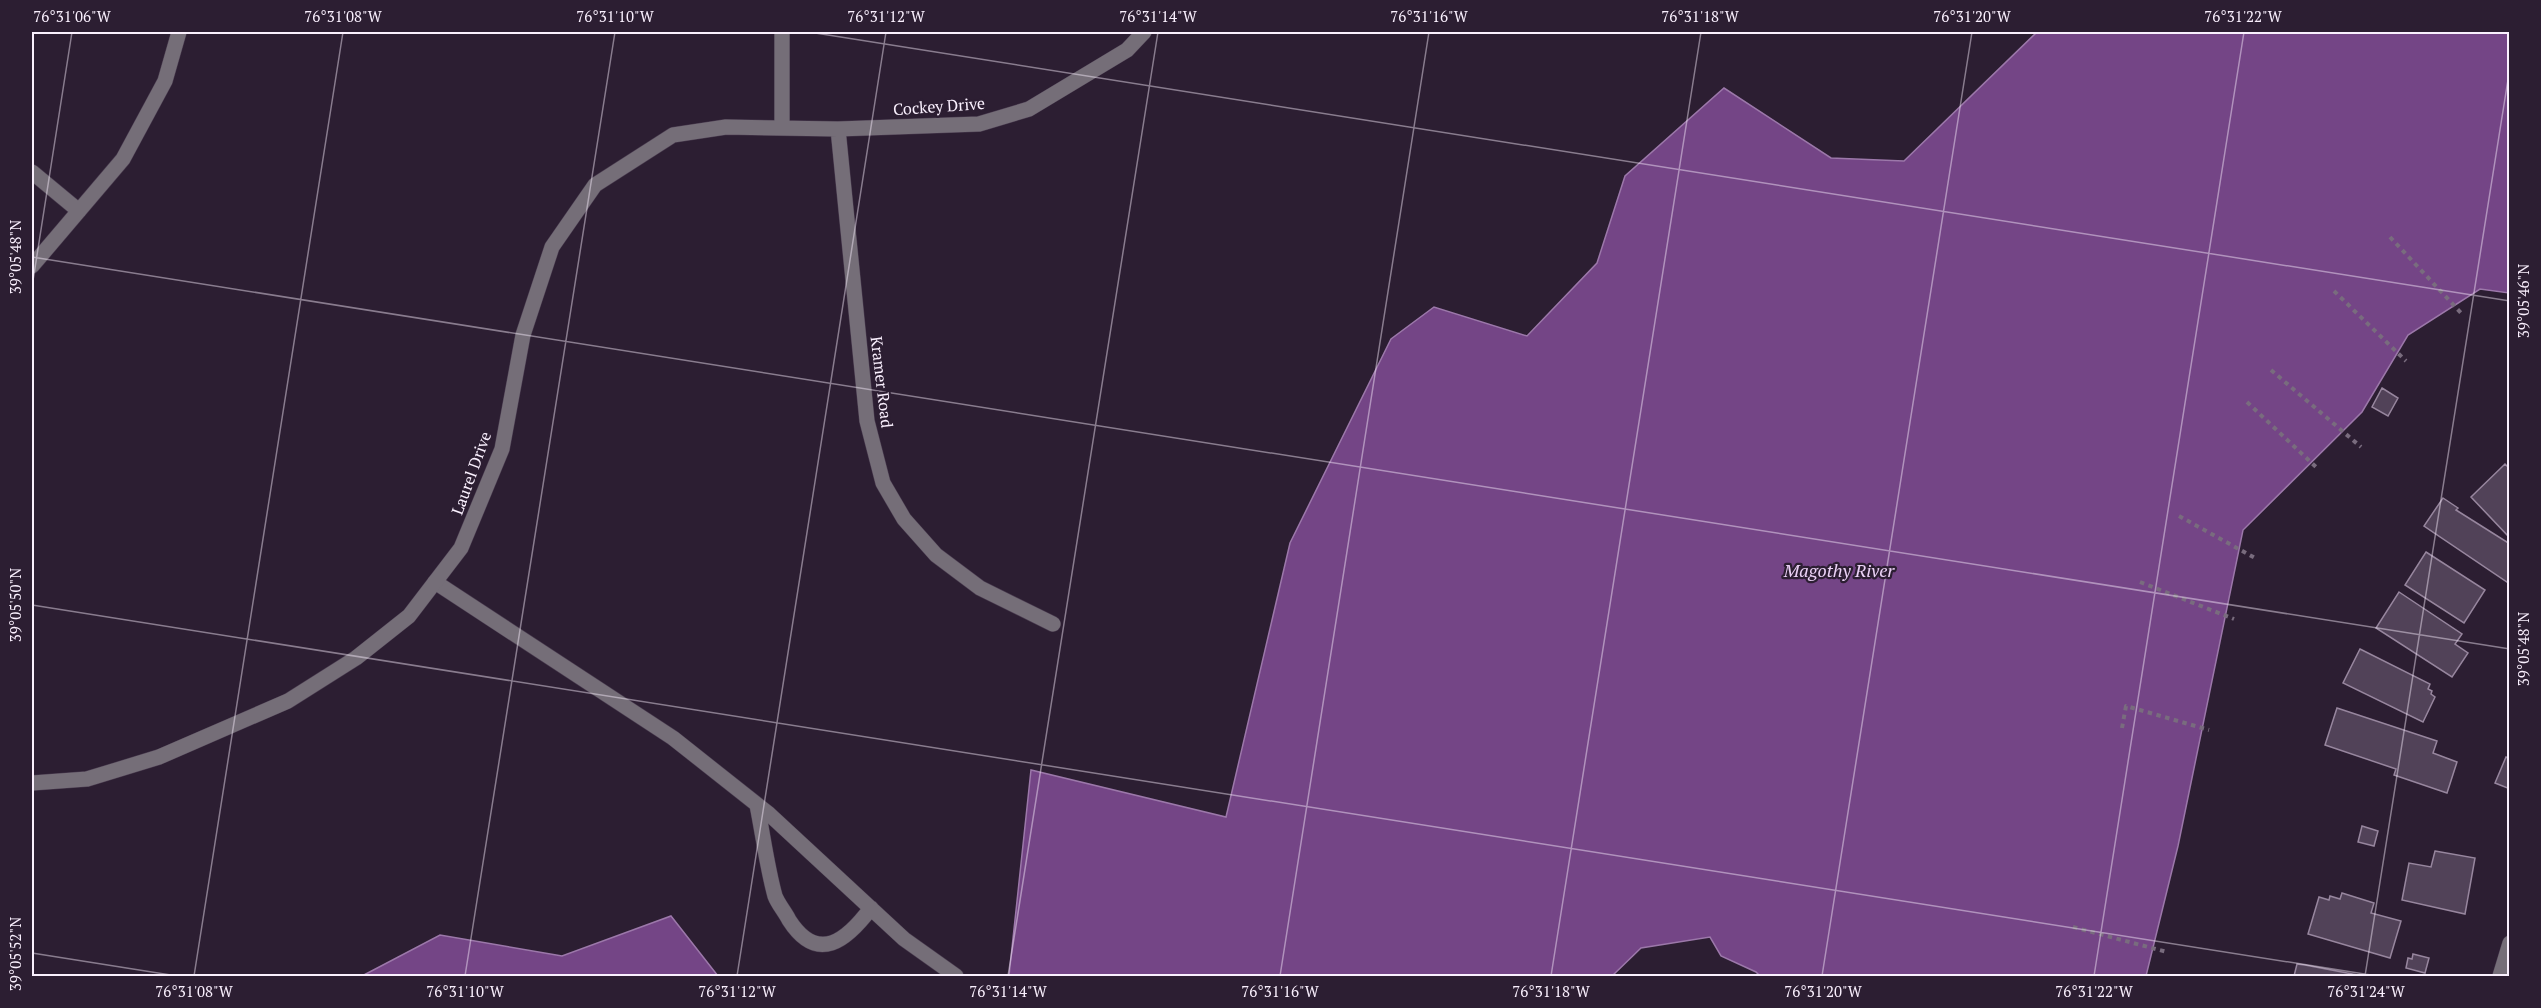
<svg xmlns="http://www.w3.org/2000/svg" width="2541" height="1008" font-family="'PT Serif',serif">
  <rect width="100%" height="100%" fill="#2c1e32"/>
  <path fill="#744586" stroke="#9c78aa" stroke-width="1.5" d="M 2037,32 L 2509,32 L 2509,293 L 2480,289 L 2408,335 L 2362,412 L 2243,530 L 2178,846 L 2146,976 L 1760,976 L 1756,972 L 1721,956 L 1710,937 L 1641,948 L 1612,976 L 1009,976 L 1031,770 L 1226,817 L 1290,543 L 1391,339 L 1434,307 L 1527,336 L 1597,263 L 1625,176 L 1724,88 L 1831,158 L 1904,161 Z
    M 671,916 L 718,976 L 362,976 L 440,935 L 562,956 Z"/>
  <path fill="#514258" stroke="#97869e" stroke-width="1.5" d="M 2382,388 L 2398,398 L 2388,416 L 2372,407 Z
    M 2505,464 L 2510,469 L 2510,538 L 2471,497 Z
    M 2443,498 L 2458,508 L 2456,510 L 2510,544 L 2510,584 L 2424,526 Z
    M 2426,552 L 2485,590 L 2464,623 L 2405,585 Z
    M 2399,592 L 2462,634 L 2455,644 L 2468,653 L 2452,677 L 2376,628 Z
    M 2360,649 L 2430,684 L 2428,689 L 2432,691 L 2431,694 L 2435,697 L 2423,722 L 2343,683 Z
    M 2337,708 L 2437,741 L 2433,753 L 2457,762 L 2447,793 L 2394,775 L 2396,769 L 2325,745 Z
    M 2506,757 L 2510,759 L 2510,789 L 2495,783 Z
    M 2362,826 L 2378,831 L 2374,846 L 2358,842 Z
    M 2435,851 L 2475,858 L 2465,914 L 2402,900 L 2409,863 L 2431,867 Z
    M 2342,893 L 2374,903 L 2371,913 L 2401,921 L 2390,958 L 2308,934 L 2319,897 L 2329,900 L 2330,896 L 2340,899 Z
    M 2413,954 L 2429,958 L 2425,973 L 2406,968 L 2408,958 L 2412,959 Z
    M 2297,964 L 2305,965 L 2363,976 L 2294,976 Z"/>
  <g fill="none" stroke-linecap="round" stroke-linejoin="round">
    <defs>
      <path id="service" d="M 435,582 L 673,738 L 769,814 L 904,939 L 956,976
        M 757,805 C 763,835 767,867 775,896 C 778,904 785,912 789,920 C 818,965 847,940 871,908"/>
      <path id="minor" d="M 782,32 L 782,127
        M 838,129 L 867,421 L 883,483 L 904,519 L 936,555 L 980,588 L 1053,624
        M 32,172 L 79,211
        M 32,266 L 123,159 L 165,81 L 179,32
        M 32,783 L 87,779 L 159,757 L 288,701 L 356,658 L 409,616 L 461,548 L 502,449 L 523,335 L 552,247 L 595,185 L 673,135 L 726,127 L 838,129 L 979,124 L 1029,109 L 1127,50 L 1144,32
        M 2500,976 L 2510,943"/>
    </defs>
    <use href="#service" stroke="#493b4f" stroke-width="16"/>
    <use href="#minor" stroke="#493b4f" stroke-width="16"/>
    <path stroke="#796c7e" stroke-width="4" stroke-dasharray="4.5 4.5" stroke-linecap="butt" d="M 2390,237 L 2462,314
      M 2334,291 L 2406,361
      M 2271,370 L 2361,447
      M 2247,402 L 2317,468
      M 2179,516 L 2255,558
      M 2140,582 L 2234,619
      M 2122,728 L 2126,706 L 2209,730
      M 2073,927 L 2167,952"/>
    <use href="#service" stroke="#756e78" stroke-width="15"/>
    <use href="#minor" stroke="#756e78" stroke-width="15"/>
  </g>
  <path fill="none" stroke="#faf0fe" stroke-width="1.5" stroke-opacity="0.45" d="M 809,32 L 2510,301M 32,257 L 2510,649M 32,287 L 72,32M 32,605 L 2377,976M 32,953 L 177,976M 194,976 L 343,32M 465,976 L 615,32M 737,976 L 886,32M 1008,976 L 1158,32M 1280,976 L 1429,32M 1551,976 L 1701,32M 1822,976 L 1972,32M 2094,976 L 2244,32M 2365,976 L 2510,67"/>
  <g text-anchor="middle" stroke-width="4.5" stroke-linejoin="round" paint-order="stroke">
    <g font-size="16" fill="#faf0fe" stroke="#2c1e32">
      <text transform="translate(939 106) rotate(-4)" y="6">Cockey Drive</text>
      <text transform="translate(882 382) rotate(83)" y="6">Kramer Road</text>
      <text transform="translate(471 473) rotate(-70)" y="6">Laurel Drive</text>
    </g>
    <g font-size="18" font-style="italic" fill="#ecd2f7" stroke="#2c1e32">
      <text x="1839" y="577">Magothy River</text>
    </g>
  </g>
  <rect width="2541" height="1008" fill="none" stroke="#2c1e32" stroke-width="66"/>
  <rect x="33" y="33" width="2475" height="942" fill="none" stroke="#faf0fe" stroke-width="2"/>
  <g font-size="15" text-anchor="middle" fill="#faf0fe">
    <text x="72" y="22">76°31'06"W</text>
    <text x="343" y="22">76°31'08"W</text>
    <text x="615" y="22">76°31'10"W</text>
    <text x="886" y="22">76°31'12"W</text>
    <text x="1158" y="22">76°31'14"W</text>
    <text x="1429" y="22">76°31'16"W</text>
    <text x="1700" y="22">76°31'18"W</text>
    <text x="1972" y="22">76°31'20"W</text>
    <text x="2243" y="22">76°31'22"W</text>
    <text transform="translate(16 257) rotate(-90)" y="5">39°05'48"N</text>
    <text transform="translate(2524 301) rotate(-90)" y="5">39°05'46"N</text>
    <text transform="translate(16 605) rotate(-90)" y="5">39°05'50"N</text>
    <text transform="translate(2524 649) rotate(-90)" y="5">39°05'48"N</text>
    <text transform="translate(16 954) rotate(-90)" y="5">39°05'52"N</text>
    <text x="194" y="997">76°31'08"W</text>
    <text x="465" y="997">76°31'10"W</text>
    <text x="737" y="997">76°31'12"W</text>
    <text x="1008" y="997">76°31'14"W</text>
    <text x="1280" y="997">76°31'16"W</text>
    <text x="1551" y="997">76°31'18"W</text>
    <text x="1823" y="997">76°31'20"W</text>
    <text x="2094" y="997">76°31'22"W</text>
    <text x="2366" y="997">76°31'24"W</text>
  </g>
</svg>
